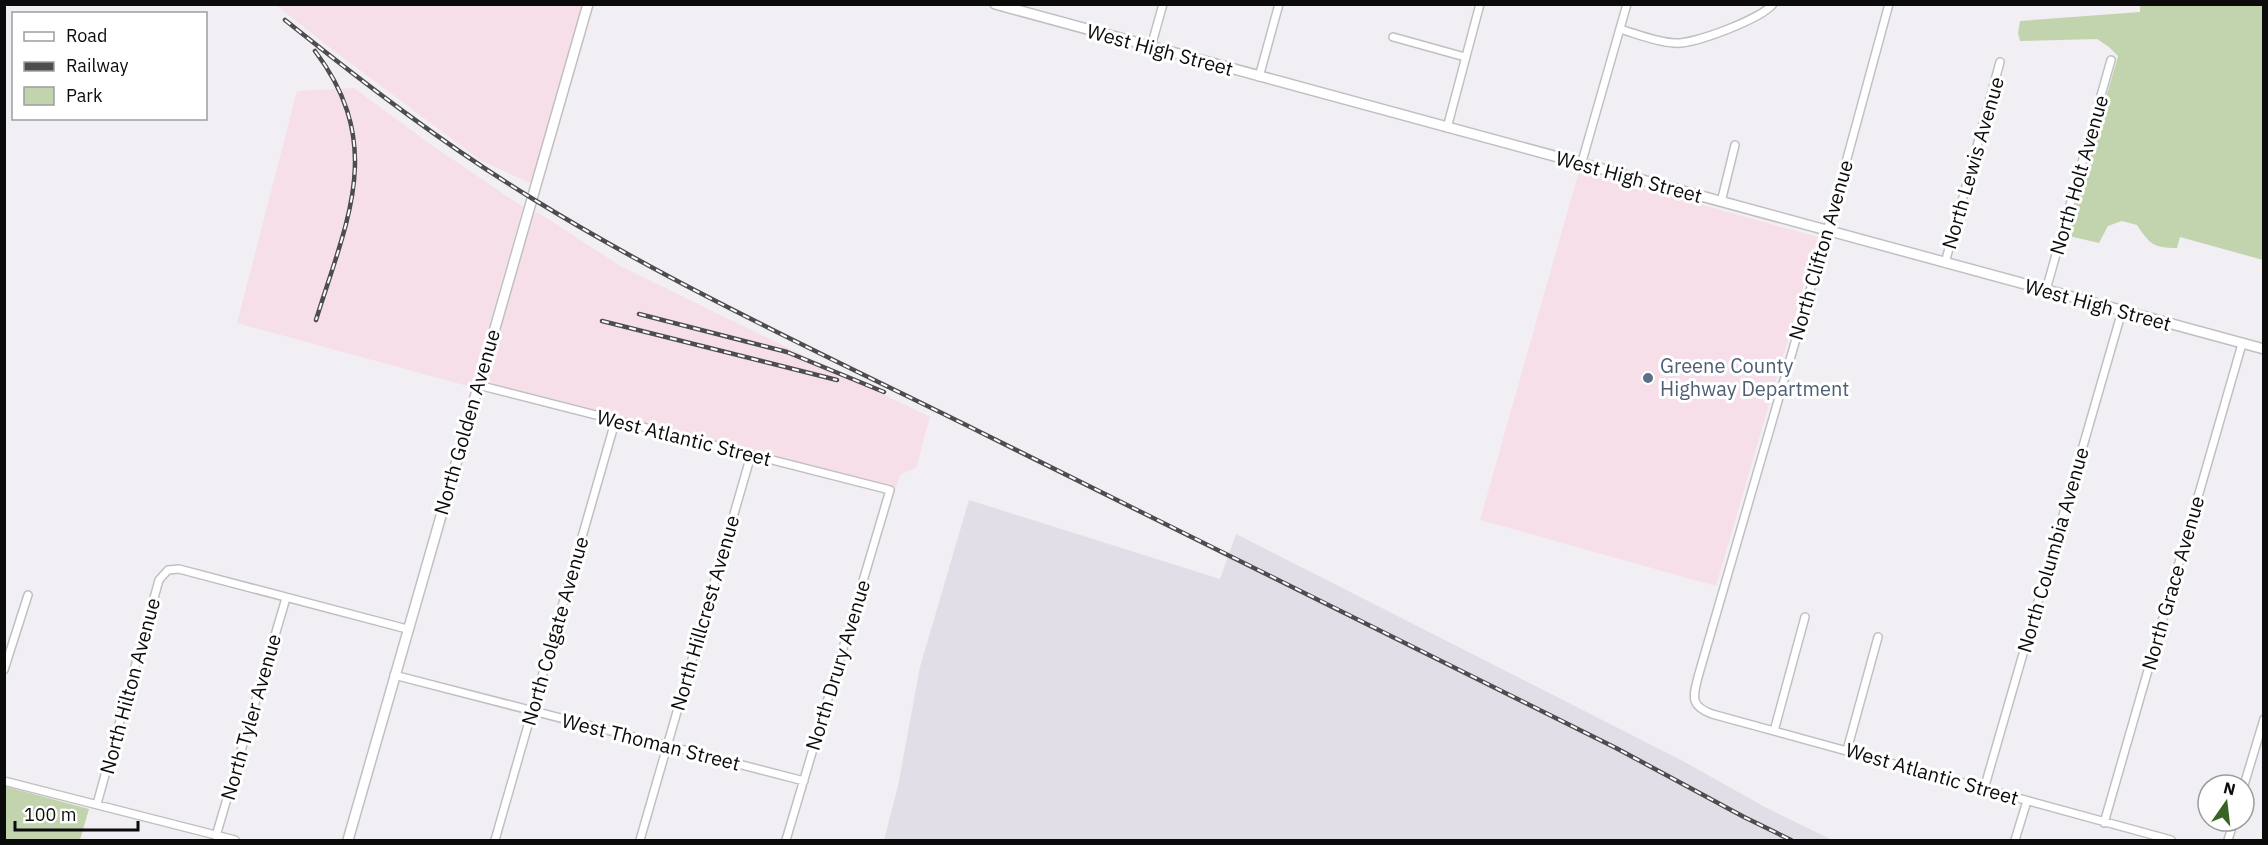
<svg xmlns="http://www.w3.org/2000/svg" width="2268" height="845" font-family="'IBM Plex Sans',sans-serif">
  <rect width="100%" height="100%" fill="#f1eff3"/>
  <path fill="#e2dee8" d="M 969,500 L 1220,579 L 1236,534 L 1681,760 L 1765,807 L 1832,840 L 884,840 L 898,786 L 920,667 Z"/>
  <path fill="#f7dfea" d="M 276,5 L 584,5 L 532,184 L 480,160 L 329,47 Z
    M 354,88 L 433,146 L 523,207 L 471,387 L 237,323 L 297,91 Z
    M 1579,171 L 1818,237 L 1716,586 L 1480,520 Z
    M 537,212 L 622,267 L 930,417 L 916,468 L 901,474 L 895,489 L 496,386 L 490,382 L 487,375 L 489,367 L 531,219 Z"/>
  <path fill="#c2d4ae" d="M 2140,5 L 2263,5 L 2263,260 L 2180,237 L 2177,248 C 2153,248 2150,244 2137,225 L 2122,221 L 2108,226 L 2099,243 L 2069,236 L 2068,231 L 2118,56 L 2109,47 L 2097,39 L 2020,41 L 2018,33 L 2020,21 L 2140,12 Z
    M 4,786 L 89,809 L 80,840 L 5,840 Z"/>
  <g fill="none" stroke-linecap="round" stroke-linejoin="round">
    <defs>
      <path id="street" d="M 1889,4 L 1827,232 L 1698,677 C 1693,697 1690,706 1712,714 L 2171,840
        M 1620,29 C 1637,34 1656,42 1674,43 C 1693,45 1761,19 1773,4
        M 1393,37 L 1465,57
        M 1151,47 L 1163,4
        M 1259,77 L 1279,4
        M 1447,128 L 1480,4
        M 1581,165 L 1627,4
        M 1721,202 L 1735,145
        M 1945,263 L 2000,62
        M 2046,290 L 2111,60
        M 478,385 L 890,490 L 786,840
        M 4,670 L 28,595
        M 394,675 L 804,781
        M 1774,731 L 1805,617
        M 1847,750 L 1878,637
        M 4,781 L 235,840
        M 2244,785 L 2264,719
        M 1984,789 L 2122,311
        M 97,804 L 159,580 L 168,570 L 179,569 L 407,629
        M 2104,823 L 2242,344
        M 216,836 L 286,598
        M 495,840 L 615,422
        M 640,840 L 751,455
        M 2015,840 L 2027,801
        M 2228,840 L 2234,821"/>
      <path id="secondary" d="M 995,4 L 2264,349
        M 348,840 L 588,4"/>
    </defs>
    <use href="#street" stroke="#c0bfc2" stroke-width="10"/>
    <use href="#secondary" stroke="#c0bfc2" stroke-width="12"/>
    <use href="#street" stroke="#fff" stroke-width="7"/>
    <use href="#secondary" stroke="#fff" stroke-width="9"/>
    <defs>
      <path id="rail" d="M 285,20 C 365,84 446,146 533,199 C 676,287 829,357 980,432 C 1192,537 1404,642 1616,748 L 1744,817 L 1791,840
        M 315,51 C 386,145 347,220 316,320
        M 639,314 L 787,352 L 884,392
        M 602,321 L 837,380"/>
    </defs>
    <use href="#rail" stroke="#4d4c4e" stroke-width="4.5"/>
    <use href="#rail" stroke="#fff" stroke-width="2" stroke-dasharray="7" stroke-linecap="butt"/>
  </g>
  <circle fill="#5c6f8a" stroke="#fff" stroke-width="2" cx="1648" cy="378" r="6"/>
  <g text-anchor="middle" stroke-width="6" stroke-linejoin="round" paint-order="stroke">
    <g font-size="20" fill="#0b0b0c" stroke="#fff">
      <text transform="translate(1160 50) rotate(15)" y="7">West High Street</text>
      <text transform="translate(1973 163) rotate(-74)" y="7">North Lewis Avenue</text>
      <text transform="translate(2079 175) rotate(-74)" y="7">North Holt Avenue</text>
      <text transform="translate(1629 177) rotate(15)" y="7">West High Street</text>
      <text transform="translate(1821 250) rotate(-74)" y="7">North Clifton Avenue</text>
      <text transform="translate(2098 305) rotate(15)" y="7">West High Street</text>
      <text transform="translate(467 422) rotate(-74)" y="7">North Golden Avenue</text>
      <text transform="translate(684 438) rotate(14)" y="7">West Atlantic Street</text>
      <text transform="translate(2053 550) rotate(-74)" y="7">North Columbia Avenue</text>
      <text transform="translate(2173 583) rotate(-74)" y="7">North Grace Avenue</text>
      <text transform="translate(705 613) rotate(-74)" y="7">North Hillcrest Avenue</text>
      <text transform="translate(555 631) rotate(-74)" y="7">North Colgate Avenue</text>
      <text transform="translate(838 665) rotate(-73)" y="7">North Drury Avenue</text>
      <text transform="translate(130 686) rotate(-75)" y="7">North Hilton Avenue</text>
      <text transform="translate(251 717) rotate(-74)" y="7">North Tyler Avenue</text>
      <text transform="translate(651 742) rotate(14)" y="7">West Thoman Street</text>
      <text transform="translate(1932 774) rotate(16)" y="7">West Atlantic Street</text>
    </g>
    <g font-size="20" fill="#4e5e75" stroke="#fff" text-anchor="start">
      <text x="1660" y="373">Greene County<tspan x="1660" dy="23">Highway Department</tspan></text>
    </g>
  </g>
  <rect width="2268" height="845" fill="none" stroke="#0b0b0c" stroke-width="12"/>
  <rect x="12" y="12" width="195" height="108" fill="#ffffff" stroke="#9d9d9e" stroke-width="1.5"/>
  <rect x="24" y="32" width="30" height="9" fill="#ffffff" stroke="#9d9d9e" stroke-width="1.5"/>
  <text x="66" y="42" font-size="18" fill="#0b0b0c">Road</text>
  <rect x="24" y="62" width="30" height="9" fill="#4d4c4e" stroke="#9d9d9e" stroke-width="1.5"/>
  <text x="66" y="72" font-size="18" fill="#0b0b0c">Railway</text>
  <rect x="24" y="87" width="30" height="18" fill="#c2d4ae" stroke="#9d9d9e" stroke-width="1.5"/>
  <text x="66" y="102" font-size="18" fill="#0b0b0c">Park</text>
  <g transform="translate(2226 803) rotate(14)"><circle r="28" fill="#ffffff" stroke="#9d9d9e" stroke-width="1.5"/>
  <path d="M0-4.5L10 22L0 15L-10 22Z" fill="#376423"/>
  <text y="-9" font-size="16" font-weight="bold" text-anchor="middle" fill="#0b0b0c">N</text>
  </g>
  <path d="M15 821v9h123v-9" fill="none" stroke="#0b0b0c" stroke-width="3"/>
  <text x="24" y="821" font-size="18" fill="#0b0b0c" stroke="#ffffff" stroke-width="4.5" paint-order="stroke">100 m</text>
</svg>
